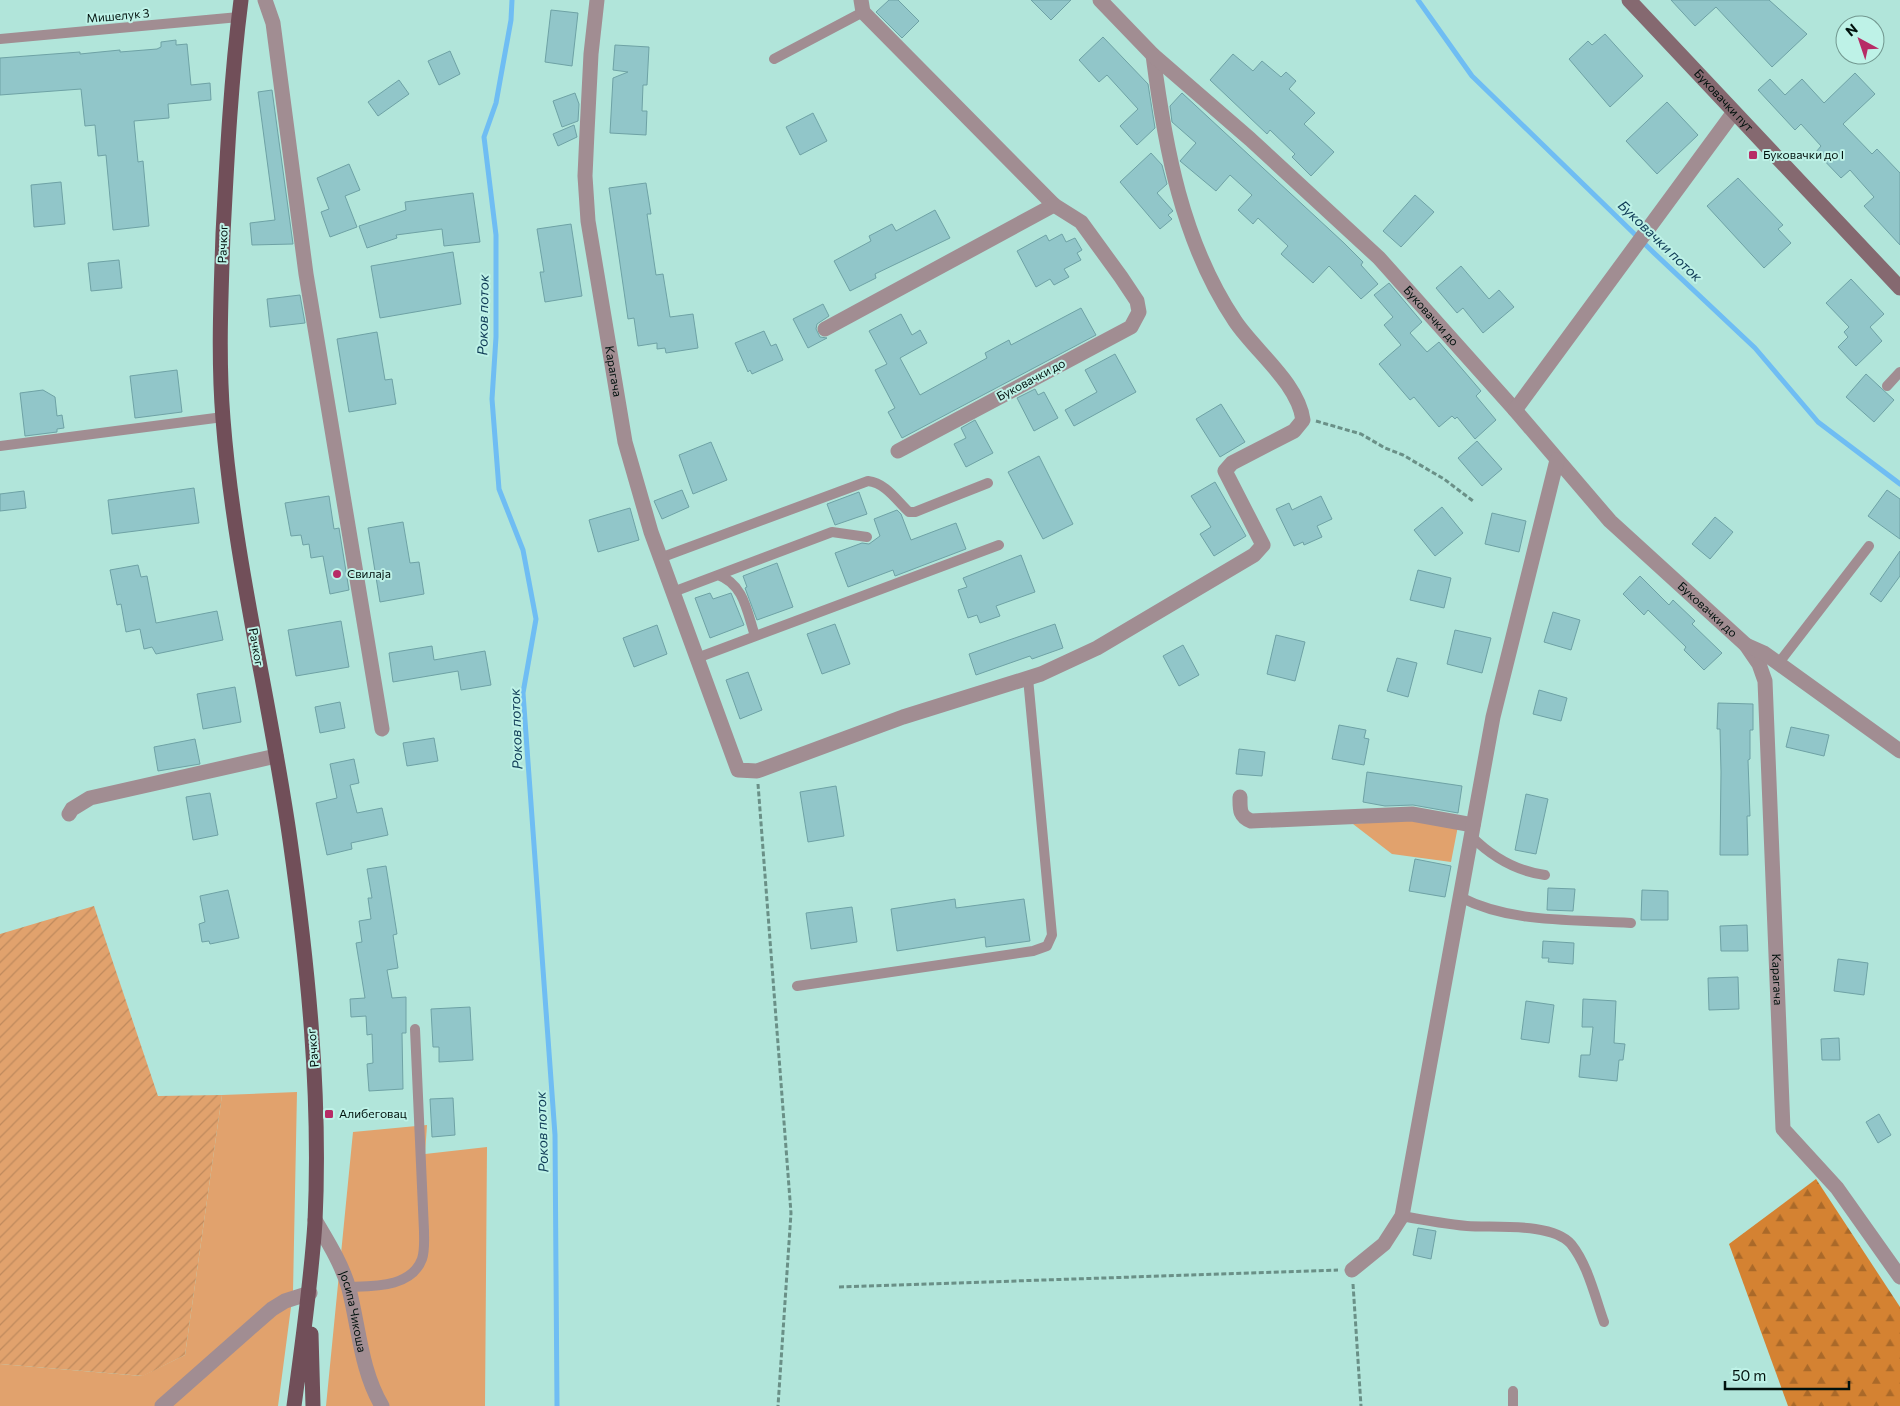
<svg xmlns="http://www.w3.org/2000/svg" width="1900" height="1406" font-family="Commissioner,sans-serif">
  <defs>
    <pattern id="forest-firs" width="22" height="20" patternUnits="userSpaceOnUse" patternTransform="scale(1.25)"><rect width="22" height="20" fill="#d48232"/><path d="M5 1l3.5 6h-7zM16 11l3.5 6h-7z" fill="#aa6929"/></pattern>
    <pattern id="garden-furrows" width="10" height="10" patternUnits="userSpaceOnUse" patternTransform="scale(1.25)"><rect width="10" height="10" fill="#e1a26d"/><path d="M-1 1l2-2M0 10L10 0M9 11l2-2" fill="none" stroke="#bf8a5d"/></pattern>
  </defs>
  <rect width="100%" height="100%" fill="#b1e5da"/>
  <path fill="#e1a26d" d="M 1411,819 L 1458,826 L 1451,862 L 1392,854 L 1353,824 Z
    M 297,1092 L 293,1292 L 278,1406 L 0,1406 L 0,1364 L 142,1376 L 185,1355 L 222,1095 Z
    M 427,1125 L 425,1154 L 487,1147 L 485,1406 L 326,1406 L 353,1132 Z"/>
  <path fill="url(#forest-firs)" d="M 1816,1179 L 1900,1307 L 1900,1406 L 1788,1406 L 1729,1244 Z"/>
  <path fill="url(#garden-furrows)" d="M 94,906 L 158,1096 L 222,1095 L 185,1355 L 143,1376 L 0,1364 L 0,934 Z"/>
  <g fill="none" stroke-linecap="round" stroke-linejoin="round">
    <path stroke="#6fbdf3" stroke-width="5" d="M 512,0 L 511,20 L 496,103 L 484,137 L 496,235 L 496,337 L 492,399 L 499,489 L 523,550 L 536,619 L 523,693 L 555,1135 L 557,1406
      M 1418,0 L 1472,76 L 1653,252 L 1755,348 L 1818,422 L 1900,484"/>
  </g>
  <path fill="#91c6c9" stroke="#6ea2a5" d="M 889,0 L 898,0 L 919,21 L 902,38 L 876,12 Z
    M 1031,0 L 1071,0 L 1051,20 Z
    M 1671,0 L 1769,0 L 1807,34 L 1772,67 L 1716,7 L 1695,26 Z
    M 551,10 L 578,13 L 572,66 L 545,62 Z
    M 1605,34 L 1643,76 L 1610,107 L 1569,59 L 1588,41 L 1592,45 Z
    M 1103,37 L 1148,84 L 1155,128 L 1137,145 L 1120,126 L 1138,109 L 1107,75 L 1099,82 L 1079,60 Z
    M 176,40 L 176,45 L 187,44 L 191,85 L 210,83 L 211,100 L 168,104 L 169,118 L 134,121 L 138,162 L 143,161 L 149,226 L 113,230 L 106,155 L 98,156 L 95,125 L 85,126 L 81,89 L 0,95 L 0,58 L 80,52 L 80,54 L 120,50 L 120,52 L 157,49 L 161,47 L 161,42 Z
    M 615,45 L 649,47 L 647,85 L 643,85 L 642,111 L 647,111 L 646,135 L 610,133 L 613,78 L 628,72 L 613,70 Z
    M 450,51 L 460,74 L 439,85 L 428,61 Z
    M 1233,54 L 1253,71 L 1262,61 L 1281,77 L 1286,72 L 1296,81 L 1289,89 L 1315,113 L 1304,124 L 1334,152 L 1311,176 L 1292,157 L 1295,154 L 1270,130 L 1267,134 L 1210,80 Z
    M 1855,73 L 1875,94 L 1843,124 L 1872,154 L 1877,149 L 1900,173 L 1900,245 L 1864,206 L 1874,197 L 1850,170 L 1841,178 L 1816,152 L 1821,146 L 1801,124 L 1795,130 L 1758,90 L 1770,79 L 1785,95 L 1802,79 L 1824,103 Z
    M 399,80 L 409,94 L 378,116 L 368,102 Z
    M 272,90 L 293,244 L 252,245 L 250,223 L 275,220 L 258,92 Z
    M 575,93 L 579,104 L 578,121 L 562,127 L 553,101 Z
    M 1182,93 L 1344,243 L 1363,262 L 1361,265 L 1378,284 L 1361,299 L 1329,266 L 1313,283 L 1281,254 L 1288,246 L 1258,218 L 1253,224 L 1238,210 L 1252,195 L 1230,175 L 1216,191 L 1180,161 L 1196,143 L 1172,122 L 1170,106 Z
    M 1667,102 L 1698,135 L 1657,174 L 1626,141 Z
    M 813,113 L 827,141 L 800,155 L 786,127 Z
    M 574,125 L 577,137 L 558,146 L 553,134 Z
    M 1151,153 L 1162,165 L 1167,184 L 1157,193 L 1173,211 L 1168,215 L 1172,219 L 1160,229 L 1120,182 Z
    M 349,164 L 360,190 L 345,196 L 357,227 L 330,237 L 321,212 L 329,209 L 317,178 Z
    M 1738,178 L 1783,225 L 1778,229 L 1791,243 L 1764,268 L 1707,206 Z
    M 61,182 L 65,224 L 34,227 L 31,185 Z
    M 646,183 L 651,214 L 647,214 L 656,275 L 663,274 L 670,317 L 693,314 L 698,348 L 666,353 L 665,348 L 657,349 L 657,343 L 638,346 L 634,318 L 628,319 L 609,188 Z
    M 473,193 L 480,242 L 444,246 L 442,229 L 396,235 L 397,238 L 367,248 L 359,226 L 406,210 L 405,202 Z
    M 1415,195 L 1434,212 L 1401,247 L 1383,231 Z
    M 935,210 L 950,238 L 875,274 L 876,278 L 850,291 L 834,261 L 871,241 L 869,236 L 892,224 L 896,231 Z
    M 571,224 L 582,296 L 545,302 L 540,272 L 544,272 L 537,229 Z
    M 1062,234 L 1066,242 L 1075,238 L 1082,250 L 1077,253 L 1081,260 L 1064,269 L 1069,277 L 1054,285 L 1050,279 L 1036,287 L 1017,251 L 1046,235 L 1049,241 Z
    M 453,252 L 461,304 L 380,318 L 371,266 Z
    M 119,260 L 122,288 L 91,291 L 88,263 Z
    M 1461,266 L 1489,299 L 1499,290 L 1514,307 L 1483,333 L 1463,308 L 1457,313 L 1436,288 Z
    M 1851,279 L 1884,314 L 1870,327 L 1882,341 L 1856,366 L 1838,347 L 1848,337 L 1844,332 L 1849,327 L 1826,303 Z
    M 1389,283 L 1422,322 L 1410,333 L 1427,352 L 1439,342 L 1481,391 L 1476,396 L 1496,420 L 1475,439 L 1457,417 L 1455,419 L 1452,416 L 1439,427 L 1414,397 L 1410,400 L 1379,364 L 1401,345 L 1384,325 L 1393,317 L 1374,295 Z
    M 300,295 L 305,323 L 270,327 L 267,299 Z
    M 823,304 L 829,316 L 817,324 L 816,329 L 820,337 L 827,338 L 808,348 L 793,319 Z
    M 1081,308 L 1096,335 L 902,438 L 888,412 L 895,408 L 875,370 L 887,364 L 869,331 L 901,314 L 912,335 L 920,330 L 927,343 L 900,358 L 920,395 L 987,358 L 985,353 L 1009,340 L 1011,345 Z
    M 764,331 L 771,346 L 776,344 L 783,360 L 752,374 L 750,370 L 748,372 L 735,343 Z
    M 377,332 L 385,380 L 392,379 L 396,404 L 349,412 L 337,339 Z
    M 1115,354 L 1136,392 L 1074,426 L 1065,410 L 1097,392 L 1085,370 Z
    M 177,370 L 182,412 L 135,418 L 130,376 Z
    M 1866,374 L 1894,400 L 1874,422 L 1846,397 Z
    M 1035,389 L 1038,395 L 1044,392 L 1058,418 L 1034,431 L 1017,398 Z
    M 43,390 L 55,397 L 57,416 L 62,415 L 64,428 L 57,429 L 57,432 L 25,436 L 20,393 Z
    M 1221,404 L 1245,442 L 1220,457 L 1196,419 Z
    M 975,420 L 993,453 L 966,467 L 954,444 L 966,438 L 961,428 Z
    M 1477,441 L 1502,469 L 1482,486 L 1458,458 Z
    M 711,442 L 727,480 L 693,494 L 679,455 Z
    M 1039,456 L 1073,524 L 1043,539 L 1008,472 Z
    M 1215,482 L 1246,536 L 1214,556 L 1200,534 L 1211,527 L 1191,496 Z
    M 194,488 L 199,523 L 112,534 L 108,500 Z
    M 682,490 L 689,507 L 662,519 L 654,501 Z
    M 1887,490 L 1900,499 L 1900,539 L 1868,516 Z
    M 24,491 L 26,508 L 0,511 L 0,494 Z
    M 859,492 L 867,514 L 835,525 L 827,504 Z
    M 329,496 L 334,529 L 339,528 L 349,590 L 330,594 L 323,556 L 311,558 L 309,544 L 303,545 L 301,535 L 291,536 L 285,503 Z
    M 1321,496 L 1332,519 L 1317,526 L 1322,537 L 1304,545 L 1303,542 L 1294,546 L 1276,509 L 1289,503 L 1292,510 Z
    M 1442,507 L 1463,533 L 1435,556 L 1414,530 Z
    M 630,508 L 639,540 L 598,552 L 589,520 Z
    M 897,510 L 901,514 L 911,540 L 956,523 L 966,549 L 895,576 L 893,570 L 848,587 L 835,553 L 862,543 L 869,544 L 880,536 L 874,519 Z
    M 1492,513 L 1526,521 L 1519,552 L 1485,544 Z
    M 1715,517 L 1733,532 L 1710,559 L 1692,544 Z
    M 403,522 L 410,563 L 419,562 L 424,594 L 380,602 L 368,528 Z
    M 1900,551 L 1900,576 L 1881,602 L 1870,594 Z
    M 1021,555 L 1035,592 L 996,606 L 1000,616 L 980,623 L 977,615 L 968,618 L 958,590 L 967,587 L 963,578 Z
    M 777,563 L 793,607 L 757,620 L 745,588 L 747,587 L 743,576 Z
    M 138,565 L 141,577 L 147,576 L 156,623 L 217,611 L 223,640 L 156,654 L 152,647 L 144,649 L 140,629 L 126,632 L 121,604 L 117,605 L 110,570 Z
    M 1418,570 L 1451,578 L 1444,608 L 1410,600 Z
    M 1640,576 L 1669,605 L 1673,600 L 1695,621 L 1692,624 L 1722,653 L 1704,670 L 1684,650 L 1686,647 L 1648,610 L 1644,615 L 1623,594 Z
    M 710,593 L 713,599 L 731,593 L 744,625 L 710,638 L 695,598 Z
    M 1553,612 L 1580,620 L 1571,650 L 1544,642 Z
    M 341,621 L 349,667 L 296,676 L 288,630 Z
    M 835,624 L 850,664 L 822,674 L 807,634 Z
    M 1055,624 L 1063,648 L 1032,659 L 1030,656 L 976,675 L 969,654 Z
    M 657,625 L 667,654 L 634,667 L 623,638 Z
    M 1455,630 L 1491,638 L 1482,673 L 1447,664 Z
    M 1276,635 L 1305,642 L 1295,681 L 1267,674 Z
    M 1183,645 L 1199,675 L 1179,686 L 1163,656 Z
    M 432,646 L 434,660 L 485,651 L 491,685 L 461,690 L 458,671 L 393,682 L 389,653 Z
    M 1397,658 L 1417,663 L 1408,697 L 1387,691 Z
    M 748,672 L 762,710 L 740,719 L 726,680 Z
    M 235,687 L 241,722 L 203,729 L 197,694 Z
    M 1539,690 L 1567,698 L 1561,721 L 1533,714 Z
    M 340,702 L 345,728 L 320,733 L 315,707 Z
    M 1718,703 L 1753,704 L 1753,730 L 1750,730 L 1750,759 L 1748,760 L 1750,816 L 1747,816 L 1748,855 L 1720,855 L 1721,772 L 1720,729 L 1717,729 Z
    M 1339,725 L 1366,730 L 1364,738 L 1369,739 L 1364,765 L 1332,759 Z
    M 1791,727 L 1829,735 L 1824,756 L 1786,747 Z
    M 434,738 L 438,761 L 407,766 L 403,743 Z
    M 195,739 L 200,764 L 158,771 L 154,747 Z
    M 1239,749 L 1265,752 L 1262,776 L 1236,774 Z
    M 354,759 L 359,783 L 350,785 L 357,813 L 382,808 L 388,835 L 351,843 L 352,849 L 327,855 L 316,803 L 337,798 L 330,764 Z
    M 1367,772 L 1462,786 L 1458,813 L 1413,805 L 1385,806 L 1363,802 Z
    M 836,786 L 844,836 L 808,842 L 800,792 Z
    M 210,793 L 218,835 L 193,840 L 186,797 Z
    M 1526,794 L 1548,799 L 1536,854 L 1515,850 Z
    M 1415,859 L 1451,866 L 1445,897 L 1409,891 Z
    M 386,866 L 397,934 L 393,935 L 398,968 L 387,970 L 392,998 L 406,997 L 406,1033 L 402,1033 L 403,1089 L 369,1091 L 367,1064 L 373,1063 L 372,1034 L 367,1035 L 366,1016 L 351,1017 L 350,999 L 365,998 L 356,943 L 362,942 L 359,921 L 371,919 L 368,898 L 372,898 L 367,869 Z
    M 1548,888 L 1575,889 L 1573,911 L 1547,910 Z
    M 228,890 L 239,938 L 210,944 L 209,941 L 202,942 L 199,924 L 205,922 L 200,896 Z
    M 1642,890 L 1668,891 L 1668,920 L 1641,920 Z
    M 955,899 L 956,908 L 1024,899 L 1030,941 L 986,947 L 985,937 L 897,951 L 891,909 Z
    M 852,907 L 857,942 L 811,949 L 806,913 Z
    M 1747,925 L 1748,951 L 1721,951 L 1720,926 Z
    M 1543,941 L 1574,943 L 1573,964 L 1548,962 L 1549,958 L 1542,958 Z
    M 1838,959 L 1868,963 L 1864,995 L 1834,991 Z
    M 1738,977 L 1739,1009 L 1709,1010 L 1708,978 Z
    M 1583,999 L 1616,1001 L 1614,1043 L 1625,1044 L 1623,1060 L 1619,1060 L 1617,1081 L 1579,1077 L 1581,1055 L 1590,1055 L 1593,1027 L 1582,1027 Z
    M 1526,1001 L 1554,1005 L 1549,1043 L 1521,1039 Z
    M 470,1007 L 473,1060 L 439,1062 L 439,1047 L 433,1047 L 431,1009 Z
    M 1839,1038 L 1840,1060 L 1822,1060 L 1821,1039 Z
    M 453,1098 L 455,1135 L 432,1137 L 430,1099 Z
    M 1879,1114 L 1891,1135 L 1878,1143 L 1866,1122 Z
    M 1418,1228 L 1436,1231 L 1431,1259 L 1413,1255 Z"/>
  <g fill="none" stroke-linecap="round" stroke-linejoin="round">
    <path stroke="#6a9087" stroke-width="3" stroke-dasharray="5 2.5" stroke-linecap="butt" d="M 1316,421 L 1361,434 L 1385,448 L 1403,455 L 1444,479 L 1473,501
      M 758,784 L 791,1213 L 778,1406
      M 1353,1284 L 1361,1406
      M 839,1287 L 1338,1270"/>
    <path stroke="#a18d92" stroke-width="10" d="M 0,39 L 239,17
      M 774,59 L 863,12
      M 1887,386 L 1900,372
      M 0,446 L 223,417
      M 660,558 L 868,481 C 886,483 897,501 909,512 L 915,512 L 988,483
      M 718,575 C 744,584 747,612 755,636
      M 673,592 L 832,532 L 867,537
      M 697,658 L 999,545
      M 1778,664 L 1869,546
      M 1471,836 C 1491,856 1515,871 1545,875
      M 1460,897 C 1512,924 1575,919 1631,923
      M 797,986 L 1033,951 L 1047,946 L 1052,935 L 1028,678
      M 1402,1216 C 1423,1220 1445,1224 1467,1226 C 1494,1228 1552,1222 1571,1244 C 1588,1265 1595,1297 1604,1322
      M 348,1287 C 373,1286 411,1288 422,1259 C 425,1250 424,1240 424,1231 L 415,1029
      M 1513,1391 L 1513,1406"/>
    <g stroke="#a18d92" stroke-width="15">
      <path d="M 265,0 L 273,23 L 306,274 L 382,729"/>
      <path id="s1" d="M 597,0 L 591,54 L 587,132 L 585,176 L 588,221 L 625,442 L 651,532 L 738,770 L 757,771 L 903,717 L 1041,674 L 1097,648 L 1254,555 L 1263,545 L 1225,471 L 1232,463 L 1294,431 L 1303,420 C 1298,383 1255,351 1235,321 C 1182,242 1165,147 1153,55"/>
      <path d="M 861,0 L 863,12 L 1054,205 L 1081,222 L 1121,277 L 1137,301 L 1139,312 L 1131,327 L 898,451"/>
      <path id="s2" d="M 1100,0 L 1153,55 L 1250,139 L 1379,258 L 1515,410 L 1610,521 L 1746,645 L 1759,664 L 1765,681 L 1783,1129 L 1837,1188 L 1900,1277"/>
      <path d="M 825,329 L 1054,205"/>
      <path d="M 1515,410 L 1734,112"/>
      <path d="M 1746,645 L 1764,653 L 1900,751"/>
      <path d="M 1240,797 C 1240,809 1239,816 1251,821 L 1412,814 L 1473,825"/>
      <path d="M 69,814 L 72,809 L 90,798 L 276,756"/>
      <path id="s3" d="M 315,1220 C 328,1242 342,1264 349,1289 C 359,1328 361,1371 382,1406"/>
      <path d="M 1352,1270 L 1384,1244 L 1402,1216 L 1493,717 L 1557,460"/>
      <path d="M 162,1406 L 272,1309 L 285,1301 L 310,1293"/>
    </g>
    <path stroke="#856970" stroke-width="15" id="s4" d="M 1629,0 L 1900,288"/>
    <path stroke="#714f59" stroke-width="15" d="M 241,0 C 231,78 227,156 223,234 C 221,295 218,358 223,419 C 234,561 270,699 290,840 C 308,966 321,1094 315,1222 C 311,1284 302,1345 294,1406
      M 311,1334 L 313,1406"/>
  </g>
  <g fill="#b72c66" stroke="#bef2e7" stroke-width="2">
    <rect x="1748" y="150" width="10" height="10" rx="2.5"/>
    <circle cx="337" cy="574" r="5"/>
    <rect x="324" y="1109" width="10" height="10" rx="2.5"/>
  </g>
  <g text-anchor="middle" stroke-width="4" stroke-linejoin="round" paint-order="stroke">
    <g font-size="12" fill="#00110d" stroke="#bef2e7">
      <text transform="translate(118 16) rotate(-5)" y="4">Мишелук 3</text>
      <text dy="4" stroke="none"><textPath href="#s4" startOffset="138">Буковачки пут</textPath></text>
      <text transform="translate(223 244) rotate(-88)" y="4">Рачког</text>
      <text dy="4" stroke="none"><textPath href="#s2" startOffset="458">Буковачки до</textPath></text>
      <text dy="4" stroke="none"><textPath href="#s1" startOffset="374">Карагача</textPath></text>
      <text transform="translate(1031 380) rotate(-28)" y="4">Буковачки до</text>
      <text dy="4" stroke="none"><textPath href="#s2" startOffset="862">Буковачки до</textPath></text>
      <text transform="translate(256 647) rotate(80)" y="4">Рачког</text>
      <text dy="4" stroke="none"><textPath href="#s2" startOffset="1254">Карагача</textPath></text>
      <text transform="translate(313 1048) rotate(-95)" y="4">Рачког</text>
      <text dy="4" stroke="none"><textPath href="#s3" startOffset="100">Јосипа Чикоша</textPath></text>
    </g>
    <g font-size="12" fill="#00110d" stroke="#bef2e7" text-anchor="start">
      <text x="1763" y="159">Буковачки до I</text>
      <text x="347" y="578">Свилаја</text>
      <text x="339" y="1118">Алибеговац</text>
    </g>
    <g font-size="14" font-style="italic" fill="#0e3a55" stroke="#bef2e7">
      <text transform="translate(1660 241) rotate(44)" y="5">Буковачки поток</text>
      <text transform="translate(483 315) rotate(-89)" y="5">Роков поток</text>
      <text transform="translate(516 729) rotate(-92)" y="5">Роков поток</text>
      <text transform="translate(542 1132) rotate(-92)" y="5">Роков поток</text>
    </g>
  </g>
  <g transform="translate(1860 40) rotate(320)"><circle r="24" fill="#bef2e7" stroke="#729890"/>
  <path d="M0-4L9 19L0 12L-9 19Z" fill="#b72c66"/>
  <text y="-8" font-size="14" font-weight="bold" text-anchor="middle" fill="#00110d">N</text>
  </g>
  <path d="M1725 1381v8h124v-8" fill="none" stroke="#00110d" stroke-width="2.5"/>
  <text x="1732" y="1381" font-size="15" fill="#00110d" stroke="#bef2e7" stroke-width="4" paint-order="stroke">50 m</text>
</svg>
